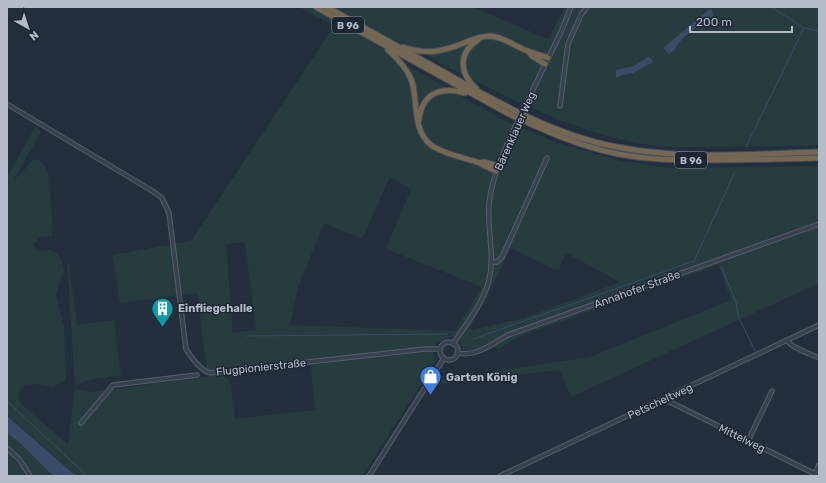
<svg xmlns="http://www.w3.org/2000/svg" width="826" height="483" font-family="Rubik,sans-serif">
  <rect width="100%" height="100%" fill="#242f3e"/>
  <path fill="#263c3f" fill-rule="evenodd" d="M 299,7 L 473,7 L 548,39 L 565,7 L 819,7 L 819,145 C 782,146 744,147 707,147 C 695,147 682,147 670,147 C 603,142 541,114 481,84 C 456,71 431,59 407,44 L 396,61 L 410,67 L 505,121 L 558,143 L 618,160 L 667,168 L 819,166 L 819,283 L 571,397 L 559,370 L 439,384 L 443,379 L 590,357 L 731,300 L 718,265 L 521,336 L 497,349 L 489,344 C 479,348 474,351 463,349 L 461,342 L 452,336 L 436,343 L 433,354 L 436,361 L 362,476 L 76,476 L 7,415 L 7,177 L 36,126 L 41,132 L 14,179 L 21,174 L 33,159 L 41,161 L 48,172 L 53,228 L 52,236 L 40,237 L 33,245 L 39,251 L 51,250 L 57,253 L 61,259 L 64,270 L 56,294 L 59,308 L 64,325 L 66,380 L 52,387 L 37,384 L 24,385 L 18,396 L 21,404 L 68,444 L 75,389 L 91,392 L 220,375 L 227,378 L 231,385 L 235,419 L 315,410 L 310,359 L 214,371 L 207,370 L 197,293 L 120,303 L 112,255 L 191,241 L 334,26 ZM 707,10 L 713,16 L 707,20 L 680,42 L 664,48 ZM 652,63 L 633,73 L 623,75 L 617,77 L 616,70 ZM 390,177 L 411,189 L 386,249 L 482,287 L 455,331 L 290,325 L 298,287 L 324,223 L 362,239 ZM 245,242 L 256,330 L 233,333 L 226,244 ZM 511,248 L 558,271 L 566,253 L 620,282 L 524,318 L 473,330 L 469,328 L 485,301 Z
    M 67,263 L 69,263 L 77,325 L 114,320 L 121,375 L 89,380 L 75,385 Z
    M 698,413 L 819,472 L 819,476 L 817,476 L 694,416 Z
    M 7,433 L 21,444 L 53,476 L 32,476 L 18,455 L 7,447 Z
    M 7,450 L 13,455 L 28,476 L 7,476 Z"/>
  <path fill="#394c67" d="M 708,10 L 712,10 L 713,16 C 704,21 687,34 680,42 C 675,47 676,50 669,54 L 663,48 Z
    M 648,57 L 652,59 L 652,63 L 633,73 L 623,75 L 616,78 L 616,70 L 634,66 Z
    M 7,416 L 76,476 L 53,476 L 21,444 L 7,433 Z"/>
  <g fill="none" stroke-linecap="round" stroke-linejoin="round">
    <path stroke="#394c67" stroke-width="1" d="M 771,7 L 804,28 L 819,31
      M 746,147 L 804,28
      M 721,266 L 736,302 L 738,316 L 755,351
      M 246,336 L 447,334
      M 473,339 L 694,261 L 735,172
      M 7,401 L 87,476"/>
    <defs>
      <path id="minor" d="M 7,104 L 154,192 L 162,198 L 169,213 L 186,349 C 192,358 199,369 210,373 L 425,349 L 440,349
        M 525,106 L 561,32 L 571,7
        M 560,106 L 568,44 L 581,15 L 587,7
        M 492,262 L 497,262 L 502,257 L 547,158
        M 787,340 C 791,348 811,354 819,358
        M440 351a9 9 0 1 1 18 0a9 9 0 1 1-18 0Z
        M 453,344 C 466,324 483,304 489,280 C 495,255 487,230 489,204 C 492,176 504,152 515,127
        M 457,353 C 478,357 491,344 508,335 L 819,224
        M 668,397 L 670,402 L 819,476
        M 81,423 L 113,385 L 197,375
        M 748,441 L 772,391
        M 7,448 L 20,460 L 30,476
        M 369,476 L 444,358
        M 500,476 L 819,325
        M 814,476 L 819,465"/>
      <path id="highway" d="M 316,7 L 507,113 C 543,130 579,146 618,154 C 649,160 681,160 712,160 C 748,160 783,159 819,158
        M 327,7 C 368,30 408,52 449,75 C 502,105 557,136 617,147 C 683,160 752,154 819,152
        M 403,47 C 427,55 441,52 464,43 C 471,40 482,36 490,36 C 505,37 515,47 528,51 C 534,54 542,55 548,58
        M 388,50 C 397,58 406,67 411,79 C 419,100 411,129 431,145 C 443,154 466,158 480,163 L 484,162 L 498,166
        M 529,52 L 532,56 L 545,64
        M 476,88 C 459,73 458,53 478,40
        M 419,120 C 422,93 441,86 465,93
        M 480,163 L 483,165 L 496,171"/>
    </defs>
    <use href="#minor" stroke="#565f6c" stroke-width="5.5"/>
    <use href="#highway" stroke="#434c59" stroke-width="7"/>
    <use href="#minor" stroke="#38414e" stroke-width="3.5"/>
    <use href="#highway" stroke="#746855" stroke-width="5"/>
    <defs>
      <path id="minor-bridge" d="M 515,127 L 525,106"/>
    </defs>
    <use href="#minor-bridge" stroke="#565f6c" stroke-width="5.5" stroke-linecap="butt"/>
    <use href="#minor-bridge" stroke="#38414e" stroke-width="3.5"/>
  </g>
  <defs>
    <symbol id="building-pin" viewBox="-11 -11 22 30"><path d="M0 17L-7.5 6A9.5 9.5 0 1 1 7.5 6Z" fill="#0f9aa8" stroke="#1d2633"/><path d="M-4-6H4V6H1V3H-1V6H-4ZM-2.5-4.3h1.7v1.8h-1.7ZM.8-4.3h1.7v1.8H.8ZM-2.5-1h1.7V.8h-1.7ZM.8-1h1.7V.8H.8Z" fill="#fff"/></symbol>
    <symbol id="shop-pin" viewBox="-11 -11 22 30"><path d="M0 17L-7.5 6A9.5 9.5 0 1 1 7.5 6Z" fill="#3f7fe0" stroke="#1d2633"/><path d="M-5-2.5h2.3a2.7 3.5 0 0 1 5.4 0H5L5.5 6h-11ZM-1.5-2.5h3a1.5 2.3 0 0 0-3 0Z" fill="#fff"/></symbol>
  </defs>
  <g fill-rule="evenodd">
    <use href="#building-pin" x="150" y="296" width="25" height="34"/>
    <use href="#shop-pin" x="418" y="364" width="25" height="34"/>
  </g>
  <g text-anchor="middle" stroke-width="3" stroke-linejoin="round" paint-order="stroke">
    <g fill="#1d2633" stroke="#878f9c" stroke-width="1">
      <rect x="332" y="17" width="32" height="16" rx="3"/>
      <rect x="675" y="152" width="32" height="16" rx="3"/>
    </g>
    <g font-size="10" font-weight="bold" fill="#b4bcc9">
      <text x="348" y="29">B 96</text>
      <text x="691" y="164">B 96</text>
    </g>
    <g font-size="11" fill="#b4bcc9" stroke="#1d2633">
      <text transform="translate(515 131) rotate(-66)" y="4">Bärenklauer Weg</text>
      <text transform="translate(637 289) rotate(-20)" y="4">Annahofer Straße</text>
      <text transform="translate(261 367) rotate(-6)" y="4">Flugpionierstraße</text>
      <text transform="translate(660 401) rotate(-25)" y="4">Petscheltweg</text>
      <text transform="translate(742 438) rotate(26)" y="4">Mittelweg</text>
    </g>
    <g font-size="11" font-weight="bold" fill="#b4bcc9" stroke="#1d2633" text-anchor="start">
      <text x="178" y="312">Einfliegehalle</text>
      <text x="446" y="381">Garten König</text>
    </g>
  </g>
  <rect width="826" height="483" fill="none" stroke="#b4bcc9" stroke-width="16"/>
  <g transform="translate(28 28) rotate(141)" stroke="#1d2633" stroke-width="3" paint-order="stroke">
  <path d="M0-3L7 15L0 10L-7 15Z" fill="#b4bcc9"/>
  <text y="-6" font-size="11" font-weight="bold" text-anchor="middle" fill="#b4bcc9">N</text>
  </g>
  <path d="M690 26v6h102v-6" fill="none" stroke="#b4bcc9" stroke-width="2"/>
  <text x="696" y="26" font-size="12" fill="#b4bcc9" stroke="#1d2633" stroke-width="3" paint-order="stroke">200 m</text>
</svg>
